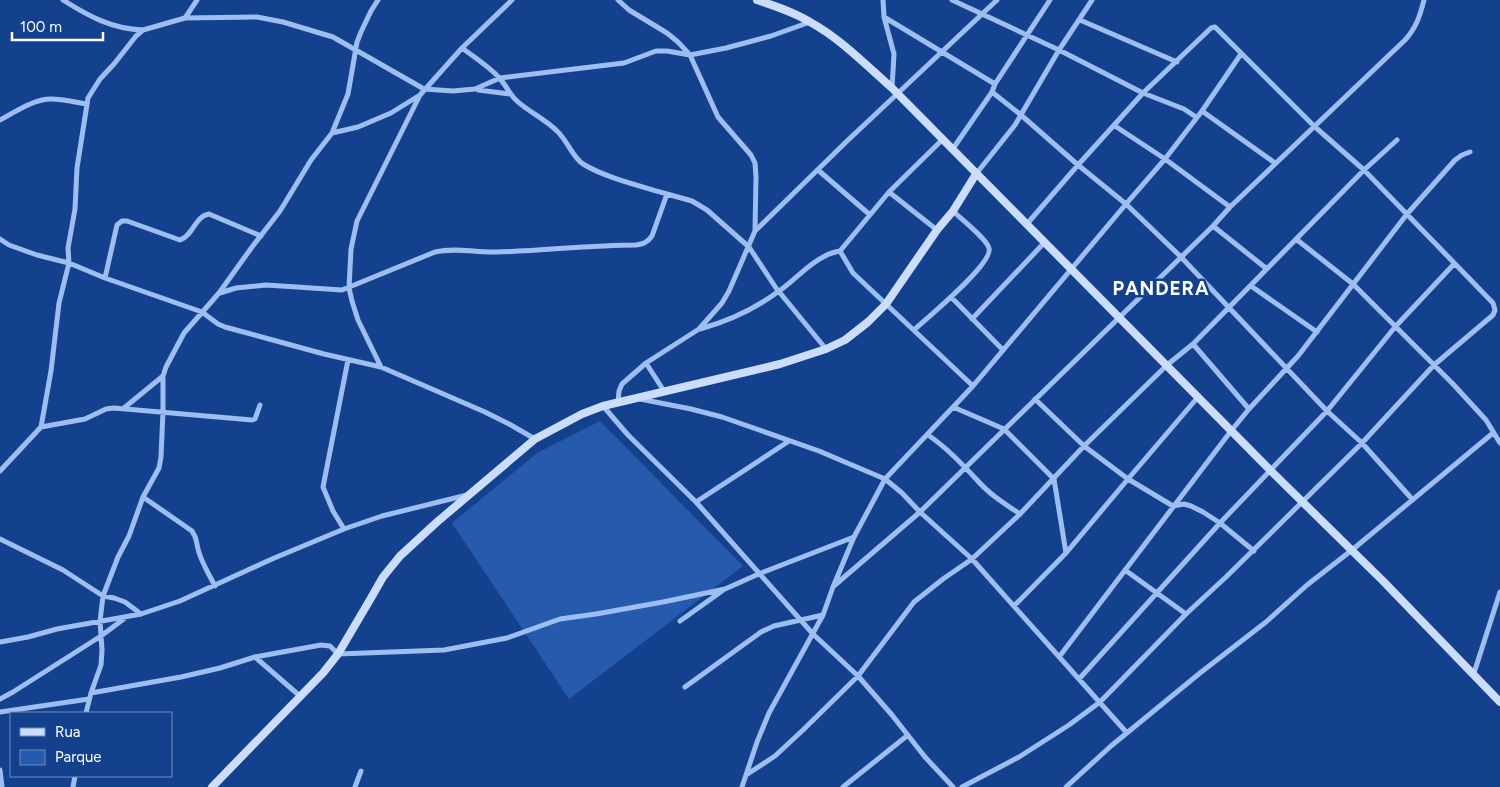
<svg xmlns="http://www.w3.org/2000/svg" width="1500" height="787" font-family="Figtree,sans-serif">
  <rect width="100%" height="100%" fill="#14418e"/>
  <path fill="#265aad" d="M 600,421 L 743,566 L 569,699 L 452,523 L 537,453 Z"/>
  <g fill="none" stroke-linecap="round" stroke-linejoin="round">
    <path stroke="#9ebef1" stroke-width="5" d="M 63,0 C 88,16 112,29 143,30
      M 618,0 L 629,10 L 667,33 L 678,42 L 690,55 L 718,117 L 751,155 L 755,163 L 756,177 L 755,231 L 729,291 L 722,303 L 699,329 L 646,363 L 622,384 L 619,391 L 618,403
      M 883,0 L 884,17 L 894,54 L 892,88
      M 952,0 L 1059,50 L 1143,93 L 1184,109 L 1196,117
      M 884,17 L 995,84
      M 185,18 L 197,0
      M 1080,20 L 1177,62
      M 462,48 C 473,56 494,70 501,80 C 507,87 510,95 517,101 C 529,112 545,119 557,131 C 567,140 573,158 583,164 C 606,178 641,186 667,194
      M 478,90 L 510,94
      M 992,92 L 1021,115 L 1078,165 L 1126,204 L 1180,256 L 1327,411 L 1362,443 L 1412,499
      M 1202,111 L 1275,163
      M 0,120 C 15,112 34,99 51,99 C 62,99 74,102 86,104
      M 1115,126 L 1165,159 L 1230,207
      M 332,133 L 348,94 L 357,42 L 361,32 L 371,11 L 378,0
      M 942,140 L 889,192 L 840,251 L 853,273 L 973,386
      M 952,150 L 992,92 L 995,84 L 1050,0
      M 818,170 L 869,214
      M 976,174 L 1015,125 L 1059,50 L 1092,0
      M 889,192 L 937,230
      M 1213,226 L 1267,269
      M 755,231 L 846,142 L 997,0
      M 0,239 L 9,245 L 37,255 L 69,263 L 105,278 L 202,312 L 218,324 L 225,327 L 324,354 L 381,367 L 485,412 L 509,424 L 535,439
      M 1296,239 L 1353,284 L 1453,384 L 1486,420 L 1500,443
      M 105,278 L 117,225 L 122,221 L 127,221 L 180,240 C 193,236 195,216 209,214 L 261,236
      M 1251,286 L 1317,332
      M 220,293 L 236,288 L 266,285 L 342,290 L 435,252 C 456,247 476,253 497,252 C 543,251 589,245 636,245 C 643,244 647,243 652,236 L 667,194 L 692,201 L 707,210 L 749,247 L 776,288 L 826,349
      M 951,297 L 1003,350
      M 972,319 L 1044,243
      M 700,329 C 729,321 755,309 779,291 C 795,280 808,264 825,256 C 830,253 835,252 840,251
      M 914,330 C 927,318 994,263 989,248 C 986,238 961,219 953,211
      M 1193,344 L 1249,409
      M 646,363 L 664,391
      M 381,367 L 358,320 L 352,301 L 349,288 L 351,249 L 357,221 L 420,95
      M 640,399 L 691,409 L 722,417 L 819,451 L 885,479 L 902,493 L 920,512 L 972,559 L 1127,733
      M 1035,399 L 1084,446 L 1128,479 L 1173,506 L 1184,504 L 1191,506 L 1203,512 L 1220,523 L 1254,551
      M 603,406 L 628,435 L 696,502 L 813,634 L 858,676 L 892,715 L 925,757 L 953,787
      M 953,407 L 1004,429 L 1054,479 L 1066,553
      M 124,408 L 163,376
      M 41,427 L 85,419 L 106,409 L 114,408 L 252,420 L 255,419 L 260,405
      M 928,435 C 946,447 962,464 977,480 C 989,494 1005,504 1020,514
      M 0,471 L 41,427 L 51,371 L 59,303 L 69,263 L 68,248 L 75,209 L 77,168 L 88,98 L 100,79 L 114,64 L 136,36 L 143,30 L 185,18 L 257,17 L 283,22 L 333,37 L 424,89 L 453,91 L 475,89 L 500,78 L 624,63 L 656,51 L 667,51 L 690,55 L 726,48 L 771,36 L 810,22
      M 143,497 L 192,531 C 197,538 196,541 198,549 C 201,562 209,574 215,586
      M 696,502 L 789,441
      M 344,529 L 333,511 L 323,487 L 348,360
      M 0,539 L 63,570 L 103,596 L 114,598 L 125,602 L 141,614
      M 1125,570 L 1186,614
      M 835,585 L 920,512 L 1213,226 L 1230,207 L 1405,40 C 1416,28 1420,16 1424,0
      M 1014,606 L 1066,553 L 1128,479 L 1198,397
      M 680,621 L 722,591
      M 0,642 L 28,637 L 57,629 L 141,614 L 180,601 L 272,559 L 344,529 L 382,516 L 467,495
      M 255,657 L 301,697
      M 1059,657 L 1231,431 L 1249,409 L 1298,356 L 1407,214 L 1455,160 L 1462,155 L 1470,152
      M 1474,673 L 1500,592
      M 1079,679 L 1220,523 L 1327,411 L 1395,327 L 1454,264
      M 685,687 L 761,632 L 774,626 L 823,615
      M 91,693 L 181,677 L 220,668 L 255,657 L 321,645 L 330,646 L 338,654 L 444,650 L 507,638 L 560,619 L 596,614 L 663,602 L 725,589 L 761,573 L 854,537
      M 0,699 L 13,692 L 101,636 L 125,618
      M 0,712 L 89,699
      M 86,713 L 91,693 L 101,665 L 102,650 L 100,621 L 103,596 L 118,557 L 129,536 L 143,497 L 159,468 L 161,457 L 163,411 L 163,376 L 166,367 L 184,333 L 219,293 L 252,247 L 280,211 L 311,160 L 332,133 L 358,127 L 391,113 L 420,95 L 462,48 L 512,0
      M 0,770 L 2,787
      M 746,775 L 775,756 L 803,730 L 858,676 L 914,602 L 943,579 L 972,559 L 1020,514 L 1084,446 L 1167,365 L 1193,344 L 1364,170 L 1397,140
      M 73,787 L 75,776
      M 355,787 L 361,771
      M 742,787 L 757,742 L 769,713 L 823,615 L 833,587 L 854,537 L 885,479 L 973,386 L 1126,204 L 1165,159 L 1202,111 L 1241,54
      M 843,787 L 908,735
      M 962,787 L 1019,757 L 1069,725 L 1100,702 L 1186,614 L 1226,577 L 1362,443 L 1434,365 L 1493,315 L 1495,310 L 1493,303 L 1364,170 L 1314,126 L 1215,27 L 1211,28 L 1143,93 L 1078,165 L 1026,225
      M 1066,787 L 1111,746 L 1200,673 L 1266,622 L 1307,585 L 1352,550 L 1493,433"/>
    <path stroke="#ccddfb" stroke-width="8" d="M 757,0 C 775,6 794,12 810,22 C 841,39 866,65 892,88 L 1270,470 L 1383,581 L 1500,702
      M 212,787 L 323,673 L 338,654 L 371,598 L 383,577 L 400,556 L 437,522 L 535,439 L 582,414 L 603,406 L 780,364 L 826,349 L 845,340 L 868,322 L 886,304 L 937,230 L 953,211 L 976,174"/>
  </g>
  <g text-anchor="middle" stroke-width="5" stroke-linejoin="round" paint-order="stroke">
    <g font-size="19" font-weight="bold" letter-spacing="1" fill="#fff" stroke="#14418e">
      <text x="1161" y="295">PANDERA</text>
    </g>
  </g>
  <rect x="10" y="712" width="162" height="65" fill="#14418e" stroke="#728dbb"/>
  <rect x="20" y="728" width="25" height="8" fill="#ccddfb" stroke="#728dbb"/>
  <text x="55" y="737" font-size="15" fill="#ffffff">Rua</text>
  <rect x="20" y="750" width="25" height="15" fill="#265aad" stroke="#728dbb"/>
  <text x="55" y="762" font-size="15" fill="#ffffff">Parque</text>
  <path d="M12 32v8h91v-8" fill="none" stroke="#ffffff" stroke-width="2.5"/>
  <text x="20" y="32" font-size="15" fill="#ffffff" stroke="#14418e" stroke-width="4" paint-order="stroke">100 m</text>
</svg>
